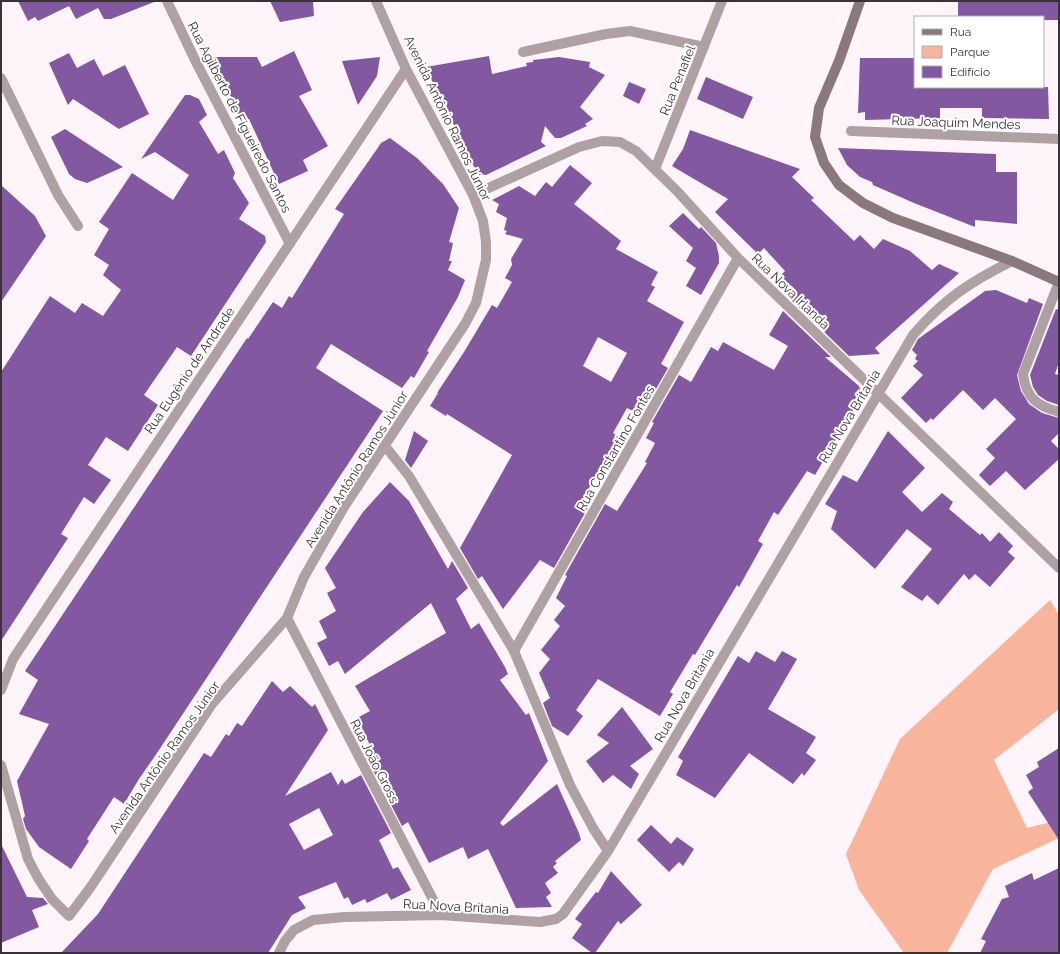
<svg xmlns="http://www.w3.org/2000/svg" width="1060" height="954" font-family="Raleway,sans-serif">
  <rect width="100%" height="100%" fill="#fef4fa"/>
  <path fill="#f9b49c" d="M 1050,600 L 1059,615 L 1059,709 L 994,760 L 1027,828 L 1059,820 L 1059,838 L 993,869 L 947,953 L 904,953 L 859,890 L 846,854 L 900,739 Z"/>
  <path fill="#8258a1" fill-rule="evenodd" d="M 18,1 L 154,1 L 154,2 L 111,19 L 104,19 L 98,8 L 76,19 L 69,6 L 38,21 L 35,17 L 28,21 Z
    M 270,1 L 313,1 L 314,16 L 280,22 Z
    M 958,1 L 1059,1 L 1059,20 L 1043,20 L 1043,17 L 958,17 Z
    M 294,51 L 312,90 L 299,96 L 328,146 L 303,160 L 308,171 L 279,184 L 249,119 L 242,122 L 213,57 L 257,57 L 262,67 Z
    M 69,53 L 77,68 L 94,59 L 103,76 L 125,65 L 149,114 L 119,129 L 73,99 L 68,105 L 49,63 Z
    M 489,56 L 492,74 L 527,66 L 526,63 L 533,62 L 533,60 L 559,57 L 590,62 L 589,67 L 605,75 L 580,107 L 593,119 L 585,124 L 587,126 L 561,138 L 555,138 L 545,126 L 541,142 L 546,146 L 486,175 L 479,174 L 467,156 L 440,93 L 438,94 L 426,67 Z
    M 380,57 L 377,76 L 358,105 L 342,61 Z
    M 860,58 L 915,58 L 915,87 L 1048,87 L 1049,119 L 982,118 L 982,108 L 940,108 L 940,118 L 865,120 L 865,112 L 858,113 Z
    M 706,77 L 753,97 L 743,119 L 697,99 Z
    M 629,82 L 646,89 L 639,104 L 623,96 Z
    M 185,95 L 190,95 L 199,99 L 207,115 L 199,122 L 218,154 L 224,150 L 235,173 L 233,178 L 249,203 L 239,219 L 265,236 L 266,242 L 191,356 L 177,347 L 144,395 L 158,405 L 128,451 L 106,437 L 88,465 L 111,480 L 94,504 L 84,497 L 61,534 L 68,538 L 1,641 L 1,372 L 50,296 L 75,313 L 82,303 L 103,316 L 121,290 L 103,275 L 109,265 L 94,255 L 109,229 L 99,222 L 132,173 L 173,200 L 189,175 L 155,152 L 141,159 Z
    M 65,129 L 123,167 L 87,183 L 75,179 L 69,174 L 51,137 Z
    M 690,130 L 800,169 L 792,177 L 814,198 L 811,200 L 854,241 L 860,235 L 874,249 L 883,239 L 910,251 L 932,270 L 939,264 L 959,273 L 875,348 L 880,354 L 849,356 L 790,299 L 796,290 L 780,276 L 785,271 L 764,248 L 758,254 L 715,212 L 728,199 L 672,166 L 683,149 Z
    M 390,138 L 417,158 L 443,184 L 459,208 L 449,242 L 453,243 L 449,261 L 452,261 L 448,270 L 465,280 L 458,297 L 427,351 L 429,352 L 414,378 L 411,376 L 402,388 L 331,344 L 316,368 L 383,411 L 155,756 L 139,779 L 124,804 L 114,797 L 87,839 L 89,841 L 71,869 L 39,847 L 26,829 L 23,819 L 25,816 L 17,781 L 49,724 L 19,714 L 38,680 L 25,671 L 247,338 L 248,339 L 273,302 L 282,308 L 289,296 L 292,298 L 344,214 L 335,209 L 377,149 L 381,143 Z
    M 838,148 L 996,154 L 996,172 L 1017,172 L 1017,224 L 975,220 L 975,227 L 914,203 L 873,185 L 872,182 L 860,177 L 847,165 Z
    M 570,165 L 592,183 L 574,204 L 621,241 L 616,249 L 658,272 L 651,285 L 655,287 L 647,301 L 684,322 L 661,364 L 668,368 L 641,415 L 627,408 L 613,433 L 619,437 L 586,493 L 594,497 L 554,568 L 540,560 L 503,609 L 482,576 L 478,579 L 460,548 L 512,455 L 447,414 L 446,416 L 430,406 L 438,393 L 437,393 L 464,352 L 492,305 L 497,308 L 512,282 L 505,278 L 512,265 L 511,259 L 523,239 L 505,234 L 507,231 L 504,230 L 507,218 L 496,212 L 499,204 L 492,200 L 519,186 L 535,196 L 546,182 L 552,187 ZM 598,337 L 627,353 L 611,382 L 583,366 Z
    M 1,185 L 35,216 L 46,236 L 1,302 Z
    M 683,213 L 699,229 L 701,227 L 716,243 L 719,256 L 719,263 L 701,295 L 686,286 L 696,268 L 686,261 L 693,248 L 669,226 Z
    M 996,290 L 1027,303 L 1029,298 L 1043,304 L 1017,375 L 1021,391 L 1029,404 L 1042,413 L 1059,418 L 1059,433 L 1051,441 L 1059,449 L 1059,459 L 1025,490 L 1006,471 L 990,486 L 979,475 L 995,458 L 986,449 L 1016,419 L 995,398 L 983,410 L 963,390 L 933,420 L 931,418 L 926,423 L 901,398 L 923,375 L 913,366 L 918,361 L 915,359 L 917,355 L 912,350 L 918,339 L 985,291 Z
    M 1056,309 L 1059,310 L 1059,362 L 1055,374 L 1059,375 L 1059,405 L 1047,401 L 1038,395 L 1033,387 L 1030,375 Z
    M 783,311 L 831,357 L 825,357 L 859,386 L 862,395 L 815,475 L 807,471 L 778,515 L 774,512 L 758,541 L 763,544 L 739,587 L 737,585 L 695,655 L 693,654 L 670,692 L 673,694 L 660,716 L 598,679 L 576,710 L 583,716 L 568,736 L 552,726 L 543,703 L 550,698 L 539,673 L 550,659 L 541,650 L 560,626 L 554,620 L 565,606 L 556,598 L 567,576 L 565,575 L 605,504 L 617,511 L 647,463 L 645,462 L 655,443 L 646,438 L 654,423 L 652,422 L 679,375 L 691,382 L 711,347 L 718,351 L 723,342 L 774,370 L 788,346 L 769,335 Z
    M 414,431 L 428,441 L 411,468 L 405,460 Z
    M 888,431 L 925,468 L 902,492 L 922,512 L 942,493 L 953,502 L 949,509 L 980,535 L 982,533 L 990,542 L 999,532 L 1013,546 L 1008,552 L 1015,558 L 990,587 L 975,574 L 969,580 L 964,574 L 938,605 L 927,595 L 922,601 L 901,587 L 932,549 L 907,529 L 875,569 L 831,529 L 837,511 L 825,504 L 843,475 L 857,482 Z
    M 390,482 L 409,501 L 448,569 L 452,561 L 468,588 L 456,599 L 471,629 L 479,623 L 505,667 L 508,674 L 500,680 L 526,715 L 529,713 L 548,761 L 500,823 L 503,826 L 557,784 L 579,833 L 581,840 L 555,861 L 557,863 L 553,867 L 558,873 L 545,883 L 551,893 L 546,897 L 552,907 L 516,908 L 488,849 L 468,859 L 463,847 L 429,863 L 408,822 L 402,826 L 372,768 L 379,764 L 357,718 L 370,711 L 355,686 L 446,633 L 431,603 L 345,674 L 338,661 L 329,666 L 317,643 L 327,638 L 319,621 L 336,611 L 327,593 L 336,588 L 325,568 L 363,512 Z
    M 756,651 L 775,662 L 782,651 L 797,659 L 768,709 L 816,737 L 806,753 L 816,760 L 804,776 L 802,773 L 793,784 L 749,753 L 715,798 L 676,775 L 683,761 L 678,757 L 738,656 L 749,663 Z
    M 272,681 L 283,692 L 290,686 L 312,707 L 315,704 L 328,730 L 285,796 L 331,772 L 338,785 L 342,779 L 345,784 L 361,775 L 391,833 L 379,840 L 393,869 L 398,867 L 411,890 L 391,900 L 387,893 L 367,903 L 365,899 L 352,905 L 348,897 L 344,899 L 336,882 L 298,897 L 306,908 L 292,915 L 268,953 L 61,953 L 98,914 L 204,753 L 211,757 L 226,734 L 229,736 L 237,723 L 242,726 ZM 319,808 L 333,835 L 304,850 L 289,824 Z
    M 622,707 L 653,749 L 630,766 L 639,774 L 631,789 L 613,775 L 603,783 L 586,761 L 609,743 L 597,735 Z
    M 1059,748 L 1059,840 L 1028,792 L 1033,788 L 1026,775 L 1039,767 L 1037,762 Z
    M 651,825 L 671,844 L 677,837 L 694,849 L 683,866 L 679,862 L 669,872 L 637,840 Z
    M 1,844 L 27,897 L 43,898 L 48,904 L 32,910 L 39,927 L 1,943 Z
    M 1059,868 L 1059,953 L 980,953 L 986,941 L 981,939 L 1002,899 L 1009,897 L 1005,886 L 1032,873 L 1034,880 Z
    M 611,871 L 642,905 L 621,924 L 618,921 L 595,953 L 592,953 L 572,938 L 582,924 L 575,919 L 596,892 L 598,893 Z"/>
  <g fill="none" stroke-linecap="round" stroke-linejoin="round">
    <path stroke="#afa1a3" stroke-width="10" d="M 167,1 L 196,62 L 290,244
      M 523,52 L 606,34 L 630,31 L 704,47
      M 1,78 L 58,195 L 78,226
      M 851,131 L 1059,139
      M 655,169 L 722,1
      M 473,195 L 579,147 L 602,141 L 620,142 L 636,151 L 677,191 L 738,258 L 1059,568
      M 1059,282 L 1023,374 C 1026,398 1037,406 1059,412
      M 385,446 L 409,476 L 514,651 L 570,785 L 593,828 L 608,851
      M 287,618 L 441,915
      M 514,651 L 738,258
      M 1,690 L 13,659 L 406,69
      M 1,765 L 28,859 L 38,878 L 52,899 L 69,916 L 90,888 L 212,704 L 287,618 L 304,577 L 344,507 L 465,324 L 476,303 L 486,260 L 486,242 L 483,221 L 473,195 L 406,69 L 376,1
      M 279,953 L 285,941 L 294,930 L 313,920 L 324,919 L 344,917 L 441,915 L 540,922 L 556,919 L 563,914 L 608,851 L 913,335 C 944,299 970,282 1012,261"/>
    <path stroke="#8b787a" stroke-width="10" d="M 860,1 L 839,61 L 819,108 L 815,137 L 824,163 L 839,185 L 863,203 L 893,218 L 1012,261 L 1059,282"/>
  </g>
  <g text-anchor="middle" stroke-width="4" stroke-linejoin="round" paint-order="stroke">
    <g font-size="13" fill="#3b3138" stroke="#fff">
      <text transform="translate(677 80) rotate(-68)" y="5">Rua Penafiel</text>
      <text transform="translate(240 117) rotate(63)" y="5">Rua Agilberto de Figueiredo Santos</text>
      <text transform="translate(448 118) rotate(64)" y="5">Avenida Antônio Ramos Júnior</text>
      <text transform="translate(956 122) rotate(2)" y="5">Rua Joaquim Mendes</text>
      <text transform="translate(791 291) rotate(44)" y="5">Rua Nova Irlanda</text>
      <text transform="translate(189 370) rotate(-56)" y="5">Rua Eugênio de Andrade</text>
      <text transform="translate(849 416) rotate(-59)" y="5">Rua Nova Britania</text>
      <text transform="translate(615 448) rotate(-60)" y="5">Rua Constantino Fontes</text>
      <text transform="translate(356 469) rotate(-58)" y="5">Avenida Antônio Ramos Júnior</text>
      <text transform="translate(684 695) rotate(-60)" y="5">Rua Nova Britania</text>
      <text transform="translate(164 757) rotate(-55)" y="5">Avenida Antônio Ramos Júnior</text>
      <text transform="translate(375 761) rotate(63)" y="5">Rua João Gross</text>
      <text transform="translate(456 906) rotate(3)" y="5">Rua Nova Britania</text>
    </g>
  </g>
  <rect width="1060" height="954" fill="none" stroke="#3b3138" stroke-width="4"/>
  <rect x="914" y="16" width="130" height="72" fill="#ffffff" stroke="#b1adaf"/>
  <rect x="922" y="29" width="20" height="6" fill="#8b787a" stroke="#b1adaf"/>
  <text x="950" y="36" font-size="12" fill="#3b3138">Rua</text>
  <rect x="922" y="46" width="20" height="12" fill="#f9b49c" stroke="#b1adaf"/>
  <text x="950" y="56" font-size="12" fill="#3b3138">Parque</text>
  <rect x="922" y="66" width="20" height="12" fill="#8258a1" stroke="#b1adaf"/>
  <text x="950" y="76" font-size="12" fill="#3b3138">Edifício</text>
</svg>
